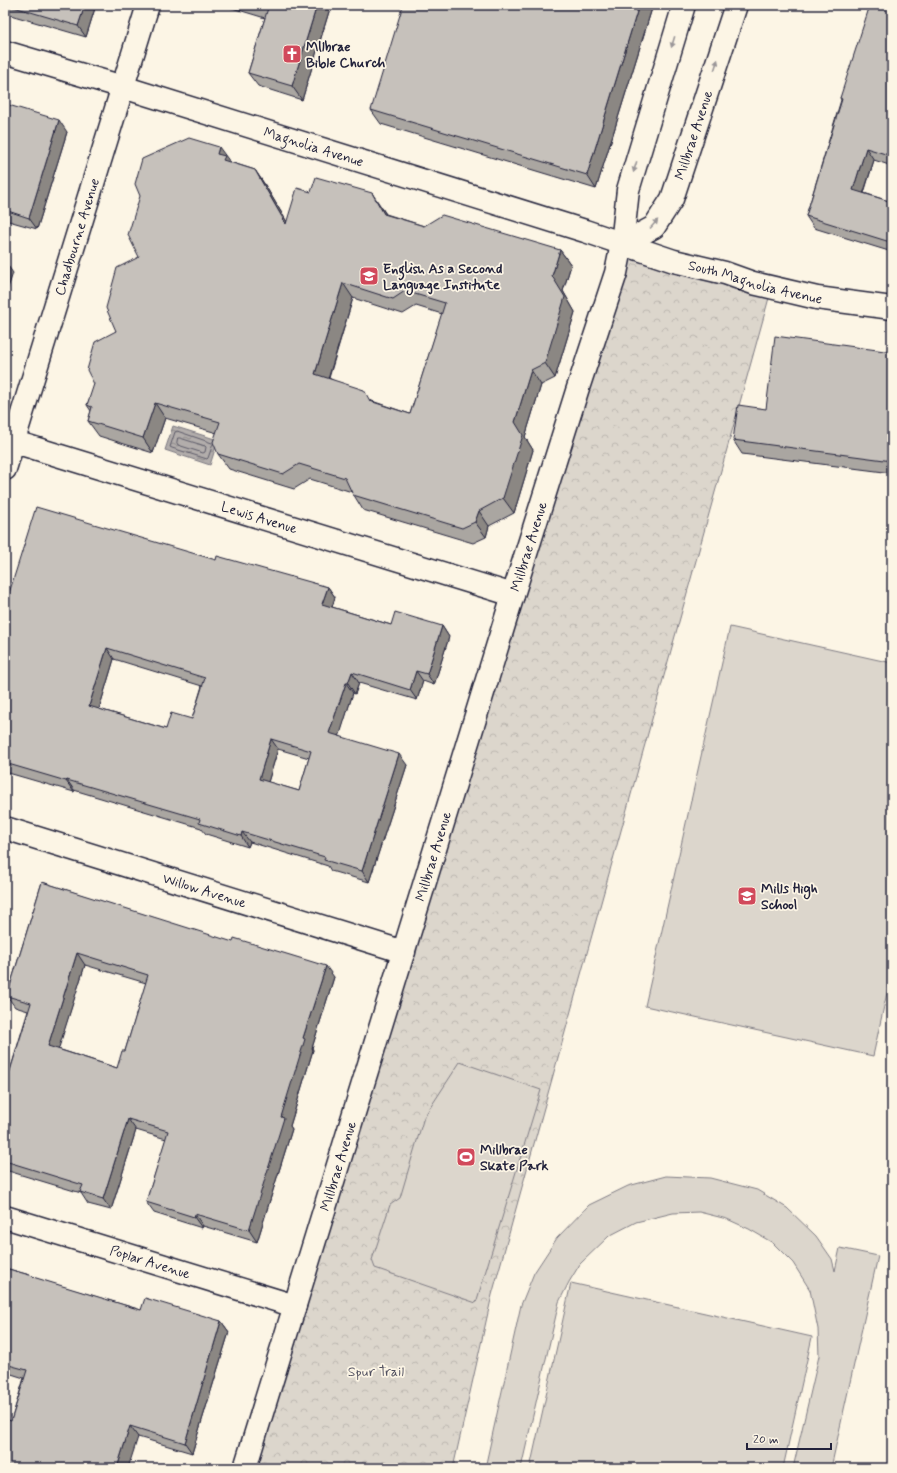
<svg xmlns="http://www.w3.org/2000/svg" width="897" height="1473" font-family="Mynerve,sans-serif">
  <defs>
    <pattern id="park-crowns" width="20" height="18" patternUnits="userSpaceOnUse"><rect width="20" height="18" fill="#dcd6cc"/><path d="M2 6a3 3 0 1 1 6 0M12 15a3 3 0 1 1 6 0" fill="none" stroke="#bcb7b0"/></pattern>
    <pattern id="water-ripples" width="26" height="14" patternUnits="userSpaceOnUse"><rect width="26" height="14" fill="#b2adab"/><path d="M2 4q2-2 4 0t4 0M15 11q2-2 4 0t4 0" fill="none" stroke="#908c8c"/></pattern>
  </defs>
  <rect width="100%" height="100%" fill="#fcf5e5"/>
  <filter id="ink" filterUnits="userSpaceOnUse"><feTurbulence type="fractalNoise" baseFrequency=".025" numOctaves="2"/><feDisplacementMap in="SourceGraphic" scale="8" xChannelSelector="R" yChannelSelector="G"/><feConvolveMatrix kernelMatrix="1 2 1 2 8 2 1 2 1" color-interpolation-filters="sRGB"/></filter>
  <g filter="url(#ink)">
    <path fill="url(#park-crowns)" stroke="#7f7c84" d="M 622,244 L 772,287 L 492,1295 L 453,1468 L 245,1468 Z"/>
    <path fill="#dcd6cc" stroke="#7f7c84" d="M 730,627 L 892,663 L 892,970 L 873,1056 L 645,1006 Z
      M 460,1062 L 541,1090 L 476,1303 L 375,1268 L 372,1260 L 390,1205 L 400,1198 L 424,1117 Z
      M 666,1176 L 710,1178 L 757,1190 L 787,1208 L 816,1236 L 832,1259 L 835,1271 L 840,1248 L 878,1256 L 831,1468 L 793,1468 L 819,1356 L 818,1329 L 810,1290 L 793,1263 L 773,1243 L 749,1229 L 727,1219 L 699,1212 L 673,1213 L 636,1222 L 609,1236 L 580,1264 L 569,1282 L 559,1302 L 521,1468 L 485,1468 L 521,1305 L 534,1273 L 557,1238 L 589,1205 L 628,1186 Z
      M 571,1283 L 812,1337 L 783,1468 L 530,1468 Z"/>
    <path fill="url(#water-ripples)" stroke="#78757e" d="M 173,426 L 218,440 L 210,465 L 165,450 Z"/>
    <g fill="none" stroke-linecap="round" stroke-linejoin="round">
      <path stroke="#5c5a68" stroke-width="1" d="M 178,438 L 180,438 L 205,446 L 206,447 L 205,452 L 203,453 L 178,445 L 177,443 Z
        M 212,443 L 177,431 L 175,432 L 170,447 L 172,448 L 207,459 L 208,458 L 213,444"/>
      <defs>
        <g id="street">
          <path id="s1" d="M 5,439 L 513,595"/>
          <path id="s2" d="M 5,469 L 148,5"/>
          <path id="s3" d="M 5,828 L 404,952"/>
          <path id="s4" d="M 5,1217 L 295,1306"/>
        </g>
        <g id="secondary">
          <path id="s5" d="M 5,52 L 123,87 L 585,231 L 674,261 L 725,273 L 753,283 L 817,298 L 892,308"/>
          <path id="s6" d="M 622,244 L 654,227 L 672,199 L 736,5"/>
          <path id="s7" d="M 245,1468 L 513,595 L 577,391 L 616,273 L 622,244 L 628,190 L 684,5"/>
        </g>
      </defs>
      <use href="#street" stroke="#22223b" stroke-width="25"/>
      <use href="#secondary" stroke="#22223b" stroke-width="25"/>
      <use href="#street" stroke="#fcf5e5" stroke-width="22"/>
      <use href="#secondary" stroke="#fcf5e5" stroke-width="22"/>
    </g>
    <path fill="#aaa6a1" stroke="#22223b" fill-rule="evenodd" d="M 5,5 L 96,5 L 86,37 L 7,14 L 5,11 Z
      M 222,5 L 331,5 L 302,100 L 258,86 L 248,73 L 265,18 Z
      M 653,5 L 596,189 L 381,124 L 371,110 Z
      M 892,5 L 892,166 L 874,160 L 864,193 L 892,202 L 892,252 L 814,228 L 806,216 L 841,100 L 840,98 Z
      M 5,104 L 67,132 L 37,229 L 5,220 Z
      M 230,162 L 255,170 L 265,185 L 287,222 L 311,192 L 382,208 L 386,214 L 424,226 L 560,250 L 571,265 L 563,291 L 575,312 L 555,378 L 541,385 L 525,437 L 533,450 L 514,513 L 489,526 L 486,537 L 473,543 L 363,510 L 352,492 L 310,479 L 294,489 L 229,469 L 218,454 L 217,433 L 165,418 L 153,453 L 99,436 L 88,421 L 91,411 L 87,405 L 116,331 L 139,257 ZM 353,298 L 403,314 L 416,306 L 442,314 L 410,414 L 372,401 L 329,378 Z
      M 892,352 L 892,473 L 742,454 L 733,440 L 766,409 Z
      M 216,560 L 328,587 L 335,597 L 332,607 L 391,625 L 442,626 L 449,637 L 434,685 L 423,681 L 417,700 L 359,683 L 355,694 L 353,693 L 339,736 L 407,765 L 369,882 L 331,871 L 328,866 L 250,842 L 248,847 L 206,834 L 201,828 L 74,790 L 74,792 L 5,772 L 5,606 ZM 114,659 L 202,686 L 192,719 L 166,729 L 99,709 ZM 278,749 L 309,758 L 299,791 L 268,782 Z
      M 42,882 L 334,977 L 312,1048 L 313,1050 L 290,1126 L 292,1129 L 257,1242 L 203,1226 L 202,1228 L 154,1213 L 146,1202 L 166,1139 L 136,1130 L 111,1210 L 88,1204 L 81,1193 L 5,1170 L 5,1087 L 28,1011 L 15,1007 L 7,996 ZM 85,965 L 146,983 L 125,1051 L 117,1068 L 58,1049 Z
      M 5,1268 L 33,1276 L 34,1278 L 141,1310 L 221,1321 L 229,1332 L 192,1453 L 138,1437 L 11,1421 L 24,1378 L 5,1372 Z"/>
    <path fill="#8b8783" stroke="#22223b" d="M 85,5 L 96,5 L 86,37 L 78,26 Z
      M 317,5 L 331,5 L 302,100 L 292,86 Z
      M 639,5 L 653,5 L 596,189 L 587,175 Z
      M 59,120 L 67,132 L 37,229 L 29,218 Z
      M 219,147 L 230,162 L 234,175 L 217,154 Z
      M 866,148 L 874,160 L 861,201 L 853,190 Z
      M 255,170 L 265,185 L 297,239 L 286,224 Z
      M 372,193 L 382,208 L 395,229 L 384,214 Z
      M 560,250 L 571,265 L 563,291 L 575,312 L 555,378 L 545,363 L 552,276 Z
      M 6,263 L 13,273 L 5,297 L 5,267 Z
      M 343,283 L 353,298 L 325,389 L 315,374 Z
      M 531,370 L 541,385 L 525,437 L 533,450 L 514,513 L 503,498 L 515,422 Z
      M 155,403 L 165,418 L 153,453 L 143,438 Z
      M 479,511 L 489,526 L 486,537 L 475,522 Z
      M 328,587 L 335,597 L 330,614 L 322,604 Z
      M 442,626 L 449,637 L 434,685 L 427,674 Z
      M 107,648 L 114,659 L 97,716 L 89,706 Z
      M 416,671 L 423,681 L 417,700 L 410,690 Z
      M 352,672 L 359,683 L 355,694 L 348,683 Z
      M 346,683 L 353,693 L 337,744 L 329,733 Z
      M 271,739 L 278,749 L 266,789 L 259,779 Z
      M 399,754 L 407,765 L 369,882 L 362,871 Z
      M 67,780 L 74,790 L 74,792 L 66,781 Z
      M 242,832 L 250,842 L 248,847 L 241,836 Z
      M 77,953 L 85,965 L 56,1057 L 48,1046 Z
      M 326,966 L 334,977 L 312,1048 L 313,1050 L 290,1126 L 292,1129 L 257,1242 L 249,1230 L 303,1038 Z
      M 128,1119 L 136,1130 L 111,1210 L 103,1199 Z
      M 195,1214 L 203,1226 L 202,1228 L 194,1217 Z
      M 221,1321 L 229,1332 L 192,1453 L 185,1443 Z
      M 130,1426 L 138,1437 L 128,1468 L 117,1468 Z"/>
    <path fill="#c6c1bb" stroke="#22223b" fill-rule="evenodd" d="M 7,5 L 85,5 L 78,26 Z
      M 258,5 L 317,5 L 292,86 L 248,73 L 268,8 Z
      M 403,5 L 639,5 L 587,175 L 371,110 Z
      M 870,5 L 892,5 L 892,68 L 890,73 L 892,74 L 892,156 L 866,148 L 853,190 L 892,202 L 892,237 L 890,242 L 806,216 L 842,99 L 840,98 Z
      M 5,104 L 59,120 L 29,218 L 5,210 Z
      M 189,138 L 219,147 L 217,154 L 225,156 L 223,160 L 255,170 L 286,224 L 297,188 L 311,192 L 316,177 L 372,193 L 384,214 L 424,226 L 442,215 L 560,250 L 552,276 L 565,297 L 545,363 L 531,370 L 515,422 L 523,435 L 503,498 L 479,511 L 475,522 L 462,528 L 353,495 L 345,478 L 299,464 L 283,474 L 218,454 L 213,442 L 220,422 L 155,403 L 143,438 L 88,421 L 92,407 L 87,405 L 94,384 L 87,370 L 95,342 L 116,331 L 106,308 L 117,268 L 139,257 L 128,235 L 140,196 L 135,184 L 142,159 ZM 343,283 L 393,299 L 405,291 L 445,303 L 410,414 L 370,401 L 364,390 L 315,374 Z
      M 775,336 L 892,352 L 892,461 L 733,440 L 738,405 L 766,409 Z
      M 36,507 L 216,560 L 217,556 L 328,587 L 322,604 L 391,625 L 395,612 L 442,626 L 427,674 L 416,671 L 410,690 L 352,672 L 348,683 L 346,683 L 329,733 L 399,754 L 362,871 L 324,860 L 325,857 L 242,832 L 241,836 L 199,823 L 200,819 L 67,780 L 66,781 L 5,763 L 5,606 ZM 107,648 L 205,678 L 192,719 L 171,713 L 166,729 L 89,706 ZM 271,739 L 311,751 L 299,791 L 259,779 Z
      M 42,882 L 233,942 L 234,938 L 326,966 L 303,1038 L 305,1039 L 281,1117 L 284,1118 L 249,1230 L 195,1214 L 194,1217 L 146,1202 L 168,1131 L 128,1119 L 103,1199 L 80,1192 L 83,1185 L 5,1161 L 5,1087 L 31,1003 L 7,996 ZM 77,953 L 148,975 L 125,1051 L 122,1051 L 117,1068 L 48,1046 Z
      M 5,1268 L 33,1276 L 33,1277 L 141,1310 L 145,1298 L 221,1321 L 185,1443 L 130,1426 L 117,1468 L 5,1468 L 5,1419 L 11,1421 L 27,1370 L 5,1364 Z"/>
    <defs><path id="oneway-solid" d="M-6-.8H1V-3.2L6.5 0L1 3.2V.8H-6Z"/></defs>
    <g fill="#9a9698">
      <use href="#oneway-solid" transform="translate(673 42) rotate(107)"/>
      <use href="#oneway-solid" transform="translate(716 65) rotate(-72)"/>
      <use href="#oneway-solid" transform="translate(635 167) rotate(107)"/>
      <use href="#oneway-solid" transform="translate(654 224) rotate(-48)"/>
    </g>
  </g>
  <defs>
    <symbol id="church-square" viewBox="-11 -11 22 22"><rect x="-9" y="-9" width="18" height="18" rx="4" fill="#d1495b" stroke="#fcf5e5"/><path d="M-1.2-6h2.4v3.5h3.3v2.4h-3.3V6h-2.4V-.1h-3.3v-2.4h3.3Z" fill="#fff"/></symbol>
    <symbol id="school-square" viewBox="-11 -11 22 22"><rect x="-9" y="-9" width="18" height="18" rx="4" fill="#d1495b" stroke="#fcf5e5"/><path d="M0-5L7-2L0 1L-7-2ZM-4 1L0 2.5L4 1V4Q0 6-4 4Z" fill="#fff"/></symbol>
    <symbol id="stadium-square" viewBox="-11 -11 22 22"><rect x="-9" y="-9" width="18" height="18" rx="4" fill="#d1495b" stroke="#fcf5e5"/><path d="M0-5a6.5 5 0 1 0 0 10a6.5 5 0 1 0 0-10ZM-3.5-1.8h7v3.6h-7Z" fill="#fff"/></symbol>
  </defs>
  <g fill-rule="evenodd">
    <use href="#church-square" x="281" y="43" width="22" height="22"/>
    <use href="#school-square" x="358" y="265" width="22" height="22"/>
    <use href="#school-square" x="736" y="885" width="22" height="22"/>
    <use href="#stadium-square" x="455" y="1146" width="22" height="22"/>
  </g>
  <g text-anchor="middle" stroke-width="3.5" stroke-linejoin="round" paint-order="stroke">
    <g font-size="14" font-weight="bold" fill="#22223b" stroke="#fcf5e5" text-anchor="start">
      <text x="306" y="51">Mllbrae<tspan x="306" dy="16">Bible Church</tspan></text>
      <text x="383" y="273">English As a Second<tspan x="383" dy="16">Language Institute</tspan></text>
      <text x="761" y="893">Mills High<tspan x="761" dy="16">School</tspan></text>
      <text x="480" y="1154">Millbrae<tspan x="480" dy="16">Skate Park</tspan></text>
    </g>
    <g font-size="14" fill="#22223b" stroke="#fcf5e5">
      <text dy="5" stroke="none"><textPath href="#s6" startOffset="137">Millbrae Avenue</textPath></text>
      <text dy="5" stroke="none"><textPath href="#s5" startOffset="323">Magnolia Avenue</textPath></text>
      <text dy="5" stroke="none"><textPath href="#s2" startOffset="243">Chadbourne Avenue</textPath></text>
      <text dy="5" stroke="none"><textPath href="#s5" startOffset="785">South Magnolia Avenue</textPath></text>
      <text dy="5" stroke="none"><textPath href="#s1" startOffset="266">Lewis Avenue</textPath></text>
      <text dy="5" stroke="none"><textPath href="#s7" startOffset="964">Millbrae Avenue</textPath></text>
      <text dy="5" stroke="none"><textPath href="#s7" startOffset="640">Millbrae Avenue</textPath></text>
      <text dy="5" stroke="none"><textPath href="#s3" startOffset="209">Willow Avenue</textPath></text>
      <text dy="5" stroke="none"><textPath href="#s7" startOffset="316">Millbrae Avenue</textPath></text>
      <text dy="5" stroke="none"><textPath href="#s4" startOffset="152">Poplar Avenue</textPath></text>
    </g>
    <g font-size="14" fill="#504f5f" stroke="#fcf5e5">
      <text x="376" y="1376">Spur Trail</text>
    </g>
  </g>
  <rect width="897" height="1473" fill="none" stroke="#fcf5e5" stroke-width="20"/>
  <rect x="10" y="10" width="877" height="1453" fill="none" stroke="#22223b" stroke-width="1.5" filter="url(#ink)"/>
  <path d="M747 1443v6h84v-6" fill="none" stroke="#22223b" stroke-width="2"/>
  <text x="753" y="1443" font-size="12" fill="#22223b" stroke="#fcf5e5" stroke-width="3" paint-order="stroke">20 m</text>
</svg>
